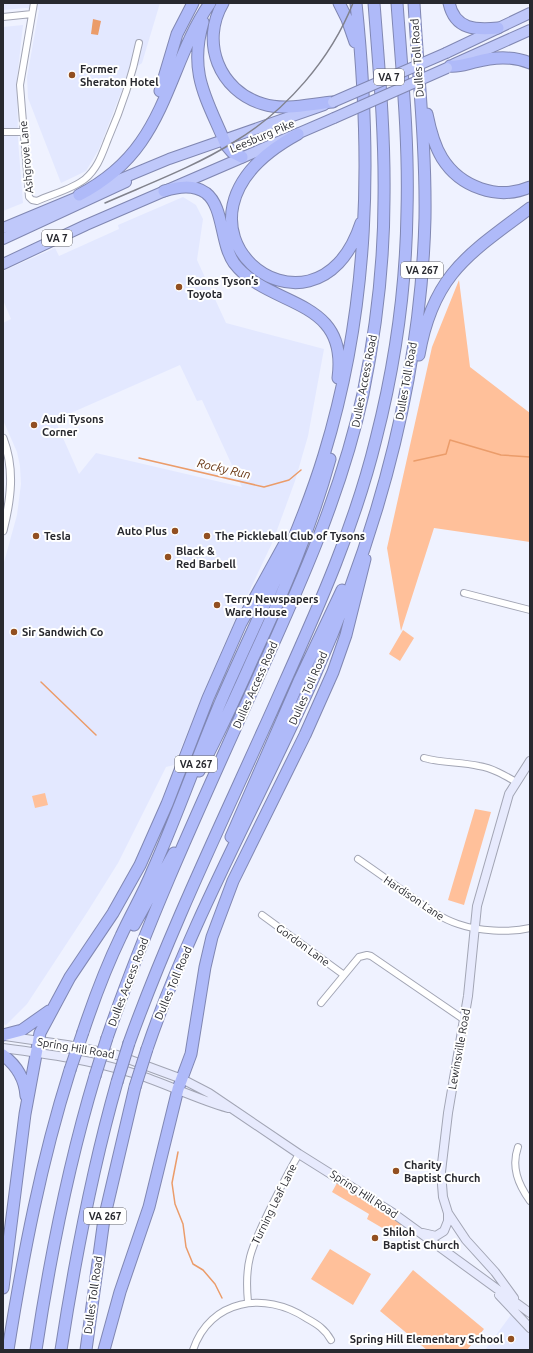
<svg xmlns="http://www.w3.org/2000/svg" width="533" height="1353" font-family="Ubuntu,sans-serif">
  <rect width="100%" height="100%" fill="#eff2ff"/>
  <path fill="#e3e8ff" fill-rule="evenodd" d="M 3,3 L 160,3 L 142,63 L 129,72 L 99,149 L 86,171 L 61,183 L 28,98 L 27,77 L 39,10 L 26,8 L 3,10 Z
    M 23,25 L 17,79 L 18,140 L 23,203 L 3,211 L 3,27 Z
    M 183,197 L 196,205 L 203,219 L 197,260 L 226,323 L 324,349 L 308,436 L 295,481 L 273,541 L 222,649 L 174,765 L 166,767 L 118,863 L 88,911 L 27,1004 L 6,1025 L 3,1024 L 3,566 L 17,515 L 21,484 L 20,466 L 17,452 L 3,420 L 3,323 L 11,319 L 3,300 L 3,271 L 55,248 L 59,256 L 119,229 L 118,225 ZM 180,365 L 197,401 L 202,400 L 242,487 L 96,453 L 79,474 L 55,420 Z
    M 516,1308 L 530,1329 L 530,1350 L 485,1350 Z"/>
  <path fill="#ffc09a" d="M 459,280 L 470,367 L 530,413 L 530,542 L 434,528 L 401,631 L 387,548 L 432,347 Z
    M 403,630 L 414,638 L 400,661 L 389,654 Z
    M 45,793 L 48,805 L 35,808 L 32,796 Z
    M 475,809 L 491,812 L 464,905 L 448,900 Z
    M 337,1183 L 403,1224 L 396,1236 L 367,1219 L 369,1214 L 332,1192 Z
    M 330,1249 L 371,1274 L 353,1305 L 311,1279 Z
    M 413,1270 L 484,1329 L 467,1350 L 427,1350 L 380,1311 Z"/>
  <path fill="#eb9c6a" d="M 93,19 L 101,21 L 98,35 L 91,34 Z"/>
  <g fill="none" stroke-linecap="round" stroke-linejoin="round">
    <path stroke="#eb9c6a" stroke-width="1.5" d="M 139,458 L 264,487 L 289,480 L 301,470
      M 414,461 L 446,454 L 450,440 L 501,455 L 530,457
      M 41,682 L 96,735
      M 178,1152 L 172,1183 L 175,1204 L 183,1224 L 186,1247 L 193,1264 L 203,1270 L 215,1284 L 222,1298"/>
    <defs>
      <path id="minor" d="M 34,3 L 20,85 L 29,197 L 32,200 L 37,201 C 52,194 73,189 85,179 C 98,168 102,154 108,139 C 122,107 132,77 139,43
        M 3,17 L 32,14
        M 3,132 L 23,132
        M 464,593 L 530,610
        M 424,758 C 442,763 461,762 479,766 C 492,768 504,775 516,782
        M 358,859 C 377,872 395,885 413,898 C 427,908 442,919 458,924 C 478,931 509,933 530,928
        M 262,915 L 344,975
        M 321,1003 L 359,957 L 367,955 L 371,956 L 463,1019
        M 518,1147 C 511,1167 518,1184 530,1201
        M 248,1302 C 244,1261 252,1247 269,1211 C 279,1191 288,1172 299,1154
        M 193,1350 C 210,1299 265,1291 306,1318 C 317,1324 325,1329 331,1340"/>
      <path id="tertiary" d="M 3,438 C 15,469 11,499 3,531"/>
      <path id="secondary" d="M 5,1036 L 67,1045 L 117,1055 L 182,1079 L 209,1093 L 299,1154 L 393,1213 L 530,1313
        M 3,1048 C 48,1054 92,1060 136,1074 C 167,1084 196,1099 228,1108
        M 423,1233 L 436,1236 L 444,1231 L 448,1221 L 448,1214
        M 499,1295 L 530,1328
        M 514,1298 L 495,1272 L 466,1240 L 448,1213 L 443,1197 L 441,1172 L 448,1113 L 468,996 L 477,906 L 509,794 L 530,761"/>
      <path id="trunk" d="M 446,53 L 530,13
        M 454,64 L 530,30
        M 3,228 L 169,159 L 324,105
        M 3,239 L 126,182
        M 3,264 L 86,225 L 334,118"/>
      <path id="motorway" d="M 223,3 C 200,42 219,91 263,104 C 285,111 310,104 333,102
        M 339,3 L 347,19 L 355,42
        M 449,3 C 455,30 476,30 498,28
        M 203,22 C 188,74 207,99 226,145 L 232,152 L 242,157
        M 450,66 C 459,67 466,64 475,62 C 493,57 513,56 530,63
        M 160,91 L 177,34 L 193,3
        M 427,114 C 430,129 434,145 442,158 C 460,187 498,201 530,187
        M 298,134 C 136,222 315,364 361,223
        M 164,191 C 178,187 193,184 206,193 C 224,207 220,243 234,263 C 269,309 349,296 338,378
        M 79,195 C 104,182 125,165 141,142 C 171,99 180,46 210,3
        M 419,355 C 433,274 469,254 530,208
        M 199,771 C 219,735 236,696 253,658 C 283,593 311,528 330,459
        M 231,837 L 300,679 L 342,590
        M 134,925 L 174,853
        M 83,1032 C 94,999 106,967 121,936 C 131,914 143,894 152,872 C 177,816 197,758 221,701 C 256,620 298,540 324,455 C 370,305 372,158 356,3
        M 3,1035 L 22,1030 L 49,1011
        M 107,1038 C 149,916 204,798 257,680 C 299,587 341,495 363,394 C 376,330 384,265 384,199 C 385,134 379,68 374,3
        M 129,1043 C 173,921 231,804 283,686 C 319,606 355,525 376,439 C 395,365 406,288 407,211 C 409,142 402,72 397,3
        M 147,1049 C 191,920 259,801 314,677 C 378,533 421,376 425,218 C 426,146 418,74 414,3
        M 3,1055 C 16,1065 25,1079 26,1096
        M 3,1288 L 25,1114 L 40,1033 L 70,977 L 113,913 L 140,865 L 167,804 L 208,698 L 241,623 L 284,545
        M 8,1350 C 23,1255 41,1162 70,1070
        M 36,1350 C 50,1257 68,1166 95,1076
        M 61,1350 C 75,1259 92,1170 117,1082
        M 86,1350 L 104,1219 L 135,1087
        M 104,1350 L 120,1292 L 149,1207 L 178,1089 L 191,1054 L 205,967 L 212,937 L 233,881 L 305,735 L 333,672 L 346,635 L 365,559"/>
    </defs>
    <use href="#minor" stroke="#a2a5b4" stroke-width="8"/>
    <use href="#tertiary" stroke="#a2a5b4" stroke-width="9"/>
    <use href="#secondary" stroke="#a2a5b4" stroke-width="10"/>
    <use href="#trunk" stroke="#8087b2" stroke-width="12"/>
    <use href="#motorway" stroke="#8087b2" stroke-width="13"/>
    <use href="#minor" stroke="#fff" stroke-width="6"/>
    <use href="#tertiary" stroke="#fff" stroke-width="7"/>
    <use href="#secondary" stroke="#e7eafd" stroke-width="8"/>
    <use href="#trunk" stroke="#bfc8fa" stroke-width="10"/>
    <use href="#motorway" stroke="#afbaf9" stroke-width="11"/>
    <path stroke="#81828c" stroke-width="1.5" d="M 105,203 C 148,184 194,167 234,142 C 286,111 331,59 353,3"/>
    <defs>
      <path id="trunk-bridge" d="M 333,102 L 446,53
        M 334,118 L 447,68"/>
      <path id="motorway-bridge" d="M 70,1070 L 83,1032
        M 95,1076 L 107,1038
        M 117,1082 L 129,1043
        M 135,1087 L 147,1049"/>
    </defs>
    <use href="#trunk-bridge" stroke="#8087b2" stroke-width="12" stroke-linecap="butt"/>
    <use href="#motorway-bridge" stroke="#8087b2" stroke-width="13" stroke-linecap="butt"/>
    <use href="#trunk-bridge" stroke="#bfc8fa" stroke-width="10"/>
    <use href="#motorway-bridge" stroke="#afbaf9" stroke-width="11"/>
  </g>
  <g fill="#924f20" stroke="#fff" stroke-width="1.5">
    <circle cx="72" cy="75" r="4"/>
    <circle cx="179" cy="287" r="4"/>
    <circle cx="34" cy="425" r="4"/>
    <circle cx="175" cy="531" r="4"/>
    <circle cx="36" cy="536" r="4"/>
    <circle cx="207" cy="536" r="4"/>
    <circle cx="168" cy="557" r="4"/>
    <circle cx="217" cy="605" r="4"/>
    <circle cx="14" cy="632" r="4"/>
    <circle cx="396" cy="1171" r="4"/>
    <circle cx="375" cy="1238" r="4"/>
    <circle cx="511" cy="1339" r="4"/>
  </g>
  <g text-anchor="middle" stroke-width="4" stroke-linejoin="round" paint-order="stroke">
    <g fill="#fff" stroke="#68696d" stroke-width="1">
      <rect x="374" y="69" width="30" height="16" rx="3"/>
      <rect x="42" y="230" width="30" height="16" rx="3"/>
      <rect x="401" y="262" width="42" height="16" rx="3"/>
      <rect x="175" y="756" width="42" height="16" rx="3"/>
      <rect x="84" y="1208" width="42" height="16" rx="3"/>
    </g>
    <g font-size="10" font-weight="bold" fill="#28292f">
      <text x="389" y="81">VA 7</text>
      <text x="57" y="242">VA 7</text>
      <text x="422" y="274">VA 267</text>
      <text x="196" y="768">VA 267</text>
      <text x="105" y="1220">VA 267</text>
    </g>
    <g font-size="11" fill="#28292f" stroke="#fff">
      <text transform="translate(417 58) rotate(-94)" y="4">Dulles Toll Road</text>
      <text transform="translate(262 136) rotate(-23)" y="4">Leesburg Pike</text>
      <text transform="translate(26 157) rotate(-95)" y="4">Ashgrove Lane</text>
      <text transform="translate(364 381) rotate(-79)" y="4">Dulles Access Road</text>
      <text transform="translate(406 381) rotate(-80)" y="4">Dulles Toll Road</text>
      <text transform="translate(255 685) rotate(-66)" y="4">Dulles Access Road</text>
      <text transform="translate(308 688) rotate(-66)" y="4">Dulles Toll Road</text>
      <text transform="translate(414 898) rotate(34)" y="4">Hardison Lane</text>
      <text transform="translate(303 945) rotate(36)" y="4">Gordon Lane</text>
      <text transform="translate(128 982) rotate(-69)" y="4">Dulles Access Road</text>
      <text transform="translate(173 983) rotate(-67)" y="4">Dulles Toll Road</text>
      <text transform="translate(76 1048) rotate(10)" y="4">Spring Hill Road</text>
      <text transform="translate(459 1049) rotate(-80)" y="4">Lewinsville Road</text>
      <text transform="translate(364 1194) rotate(33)" y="4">Spring Hill Road</text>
      <text transform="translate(274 1204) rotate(-64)" y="4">Turning Leaf Lane</text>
      <text transform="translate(93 1295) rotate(-82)" y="4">Dulles Toll Road</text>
    </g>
    <g font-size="11" font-weight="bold" fill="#28292f" stroke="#fff" text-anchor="start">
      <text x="80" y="73">Former<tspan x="80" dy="13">Sheraton Hotel</tspan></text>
      <text x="187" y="285">Koons Tyson’s<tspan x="187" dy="13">Toyota</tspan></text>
      <text x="42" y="423">Audi Tysons<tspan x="42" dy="13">Corner</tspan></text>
      <text x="167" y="535" text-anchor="end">Auto Plus</text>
      <text x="44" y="540">Tesla</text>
      <text x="215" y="540">The Pickleball Club of Tysons</text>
      <text x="176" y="555">Black &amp;<tspan x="176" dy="13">Red Barbell</tspan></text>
      <text x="225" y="603">Terry Newspapers<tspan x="225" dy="13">Ware House</tspan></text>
      <text x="22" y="636">Sir Sandwich Co</text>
      <text x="404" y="1169">Charity<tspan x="404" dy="13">Baptist Church</tspan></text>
      <text x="383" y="1236">Shiloh<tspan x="383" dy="13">Baptist Church</tspan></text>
      <text x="503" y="1343" text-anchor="end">Spring Hill Elementary School</text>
    </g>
    <g font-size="12" font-style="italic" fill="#683511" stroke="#fff">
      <text transform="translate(224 469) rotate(13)" y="4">Rocky Run</text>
    </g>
  </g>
  <rect width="533" height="1353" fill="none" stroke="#28292f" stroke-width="8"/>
</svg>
